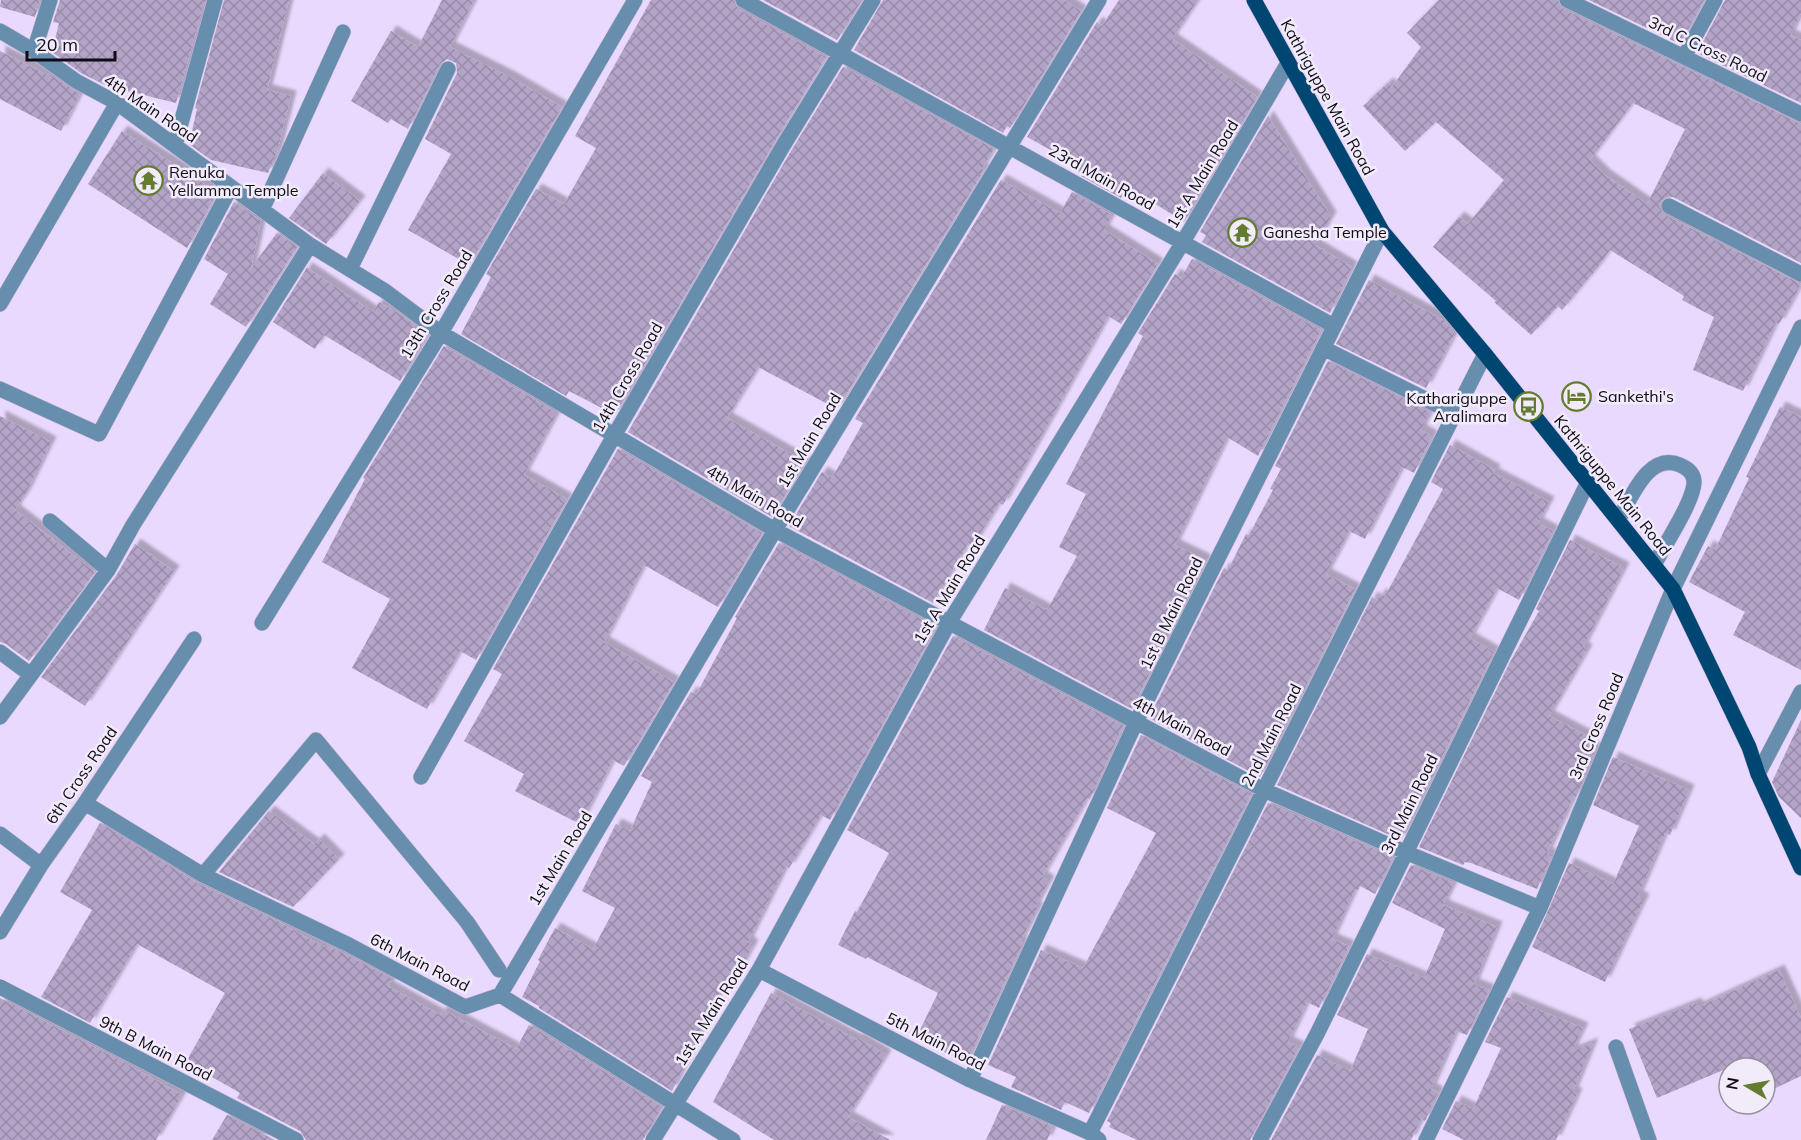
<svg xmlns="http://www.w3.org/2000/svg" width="1801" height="1140" font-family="Mulish,sans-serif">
  <defs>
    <pattern id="building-cross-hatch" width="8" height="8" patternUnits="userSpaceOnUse" patternTransform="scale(1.5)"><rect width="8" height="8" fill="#b3a4c7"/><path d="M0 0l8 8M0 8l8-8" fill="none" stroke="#998caa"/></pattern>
    <filter id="shadow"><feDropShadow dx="5.5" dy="-5.5" stdDeviation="1.5" flood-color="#0004"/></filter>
  </defs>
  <rect width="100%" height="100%" fill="#e9d9fe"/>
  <path fill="url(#building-cross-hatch)" fill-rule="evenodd" filter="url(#shadow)" d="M 1,0 L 40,0 L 35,17 L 0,7 Z
    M 60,0 L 205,0 L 176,103 L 107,86 L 81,73 L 52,52 L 59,23 L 53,22 Z
    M 224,0 L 289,0 L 267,90 L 291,96 L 277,152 L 268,173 L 211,160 L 189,144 L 197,109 L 195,108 Z
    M 442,0 L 474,0 L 450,47 L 510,77 L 562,107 L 469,265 L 408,230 L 451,154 L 425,139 L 457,73 L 456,63 L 447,59 L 440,64 L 408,129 L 391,119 L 388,123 L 351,101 L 391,31 L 418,47 Z
    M 651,0 L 733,0 L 738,9 L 826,57 L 775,141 L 615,415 L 569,391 L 566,396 L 461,334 L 491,277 L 486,274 L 536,189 L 564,204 L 596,148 L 575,136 Z
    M 763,0 L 862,0 L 837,40 Z
    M 883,0 L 1064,0 L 1081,11 L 1010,128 L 1007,126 L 1003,133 L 854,50 Z
    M 1119,0 L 1198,0 L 1172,39 L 1257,97 L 1184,222 L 1127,186 L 1121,198 L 1081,176 L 1083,173 L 1077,171 L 1080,166 L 1027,137 L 1097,22 L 1102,26 Z
    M 1439,0 L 1557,0 L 1563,9 L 1801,124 L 1801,263 L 1673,197 L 1664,198 L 1659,206 L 1665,215 L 1801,284 L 1779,324 L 1776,322 L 1743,391 L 1693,370 L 1714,317 L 1682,300 L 1684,296 L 1610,250 L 1598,267 L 1562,310 L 1558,306 L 1531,335 L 1494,302 L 1496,301 L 1433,247 L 1459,217 L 1468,224 L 1504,180 L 1436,122 L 1405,151 L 1363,106 L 1388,83 L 1392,87 L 1421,47 L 1407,33 ZM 1633,103 L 1685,129 L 1647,204 L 1605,175 L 1590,160 Z
    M 1589,0 L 1704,0 L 1680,44 Z
    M 1725,0 L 1801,0 L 1801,13 L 1790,35 L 1801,40 L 1801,103 L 1697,53 Z
    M 0,51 L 47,75 L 47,73 L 80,94 L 61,131 L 0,99 Z
    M 843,67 L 994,149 L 982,169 L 984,170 L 837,409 L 758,367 L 727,418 L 805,462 L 772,517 L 628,432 L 791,151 Z
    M 1268,116 L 1331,217 L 1315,245 L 1352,267 L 1330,313 L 1202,242 L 1206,235 L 1200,232 Z
    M 122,131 L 217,192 L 187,248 L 88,184 Z
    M 323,173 L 360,201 L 326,244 L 289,218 Z
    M 1001,180 L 1060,213 L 1072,192 L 1112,215 L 1104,230 L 1158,264 L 1121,324 L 1108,316 L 1003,505 L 999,503 L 973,546 L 968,543 L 933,603 L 789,526 L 822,472 L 832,478 L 863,423 L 855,419 Z
    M 234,202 L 261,221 L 251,268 L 277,233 L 297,247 L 246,327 L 210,304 L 228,274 L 204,259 Z
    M 313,258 L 307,268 L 373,312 L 379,302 L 400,314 L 428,335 L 400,381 L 324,335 L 315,349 L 273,322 Z
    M 1192,259 L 1321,330 L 1258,456 L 1227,437 L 1175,545 L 1206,560 L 1132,709 L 984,630 L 1005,588 L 1047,610 L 1077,556 L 1059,547 L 1086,494 L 1066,484 L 1143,336 L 1138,333 L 1175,274 L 1181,278 Z
    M 1369,280 L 1443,320 L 1455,333 L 1426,388 L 1336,344 Z
    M 444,346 L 557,413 L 524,475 L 567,499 L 476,660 L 460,651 L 427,709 L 352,668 L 390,599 L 322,562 L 365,479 L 363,478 Z
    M 1328,361 L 1430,412 L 1421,430 L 1432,436 L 1414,473 L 1402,467 L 1365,539 L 1349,531 L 1326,574 L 1355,589 L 1260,777 L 1149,718 L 1224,568 L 1228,570 L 1246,534 L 1249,535 L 1273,490 L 1270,489 L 1281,469 L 1275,466 Z
    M 1780,407 L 1801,417 L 1801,670 L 1733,635 L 1745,612 L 1689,582 L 1708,546 L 1715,550 L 1749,478 L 1746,477 Z
    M 0,416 L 51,442 L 26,493 L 15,510 L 95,572 L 29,661 L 6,644 L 0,642 Z
    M 1450,445 L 1495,470 L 1493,473 L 1549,502 L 1538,523 L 1553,531 L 1519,600 L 1497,588 L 1470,638 L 1494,652 L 1401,840 L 1277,785 L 1372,597 L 1377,600 L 1380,594 L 1385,596 L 1443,489 L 1431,482 Z
    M 618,449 L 762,533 L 718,607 L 644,565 L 604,642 L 674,682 L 624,766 L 613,760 L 580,824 L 515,791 L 524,774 L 464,741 L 502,674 L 493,669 Z
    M 1570,540 L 1624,568 L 1583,647 L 1587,650 L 1549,716 L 1593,739 L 1589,746 L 1596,749 L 1576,797 L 1574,796 L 1547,853 L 1552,855 L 1537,889 L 1471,863 L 1465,862 L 1463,865 L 1419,847 L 1510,662 L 1539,611 L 1536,609 Z
    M 779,543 L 936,627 L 830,820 L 821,815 L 789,868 L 786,866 L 748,942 L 753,945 L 736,976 L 730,972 L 672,1091 L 539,1008 L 539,1006 L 522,997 L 540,961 L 538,960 L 555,928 L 593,949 L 615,908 L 582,891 L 616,824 L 630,831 L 652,782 L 641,776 L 691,692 L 696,695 L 737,618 L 735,617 Z
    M 135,544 L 174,571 L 85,706 L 41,677 L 116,576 Z
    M 953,636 L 1123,726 L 1090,799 L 1087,798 L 1042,877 L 1049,881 L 1035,907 L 1038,908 L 1020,942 L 1023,943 L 966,1063 L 916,1038 L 938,993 L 867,957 L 866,959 L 838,945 L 855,911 L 857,912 L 889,853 L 847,830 Z
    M 1801,720 L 1801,818 L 1779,797 L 1772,782 Z
    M 1141,735 L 1251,794 L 1089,1113 L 1065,1102 L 1061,1110 L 1011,1087 L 1016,1077 L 988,1065 L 1041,950 L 1083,968 L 1156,833 L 1107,808 Z
    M 1613,757 L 1689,790 L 1670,835 L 1665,833 L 1638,896 L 1644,899 L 1605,982 L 1532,947 L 1569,863 L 1613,884 L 1639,826 L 1593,805 Z
    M 1268,803 L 1393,857 L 1375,894 L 1360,886 L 1358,890 L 1355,889 L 1332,939 L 1349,946 L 1319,1008 L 1307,1002 L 1288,1042 L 1299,1047 L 1250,1140 L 1137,1140 L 1109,1127 L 1111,1123 L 1107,1121 Z
    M 269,811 L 314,844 L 319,839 L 339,859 L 293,907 L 219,872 Z
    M 100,823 L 199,884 L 279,922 L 324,947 L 326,945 L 345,954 L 387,976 L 392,980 L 388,986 L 440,1015 L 443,1010 L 516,1049 L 529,1025 L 662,1107 L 643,1140 L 306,1140 L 300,1131 L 237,1098 L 240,1093 L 186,1062 L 225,993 L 137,944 L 90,1023 L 41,997 L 92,910 L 60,892 Z
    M 1411,865 L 1454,883 L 1443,905 L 1497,927 L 1474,984 L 1489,990 L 1467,1035 L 1456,1031 L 1431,1089 L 1438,1092 L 1425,1121 L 1421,1119 L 1411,1140 L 1271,1140 L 1317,1055 L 1350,1071 L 1368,1029 L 1337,1015 L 1367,954 L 1424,978 L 1445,929 L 1392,903 Z
    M 1779,970 L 1801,1018 L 1801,1076 L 1765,1093 L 1765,1068 L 1729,1069 L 1728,1068 L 1657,1098 L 1629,1029 L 1696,1003 L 1698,1007 Z
    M 771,993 L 857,1040 L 858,1038 L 886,1055 L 848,1117 L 890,1140 L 774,1140 L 713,1102 Z
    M 1507,997 L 1583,1028 L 1572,1051 L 1593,1043 L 1573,1092 L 1577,1094 L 1556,1140 L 1464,1140 L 1442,1129 L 1456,1101 L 1473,1109 L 1501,1048 L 1485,1042 Z
    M 0,998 L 127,1064 L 182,1095 L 156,1140 L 0,1140 Z
    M 1002,1105 L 1053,1127 L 1047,1140 L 986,1140 Z
    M 227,1115 L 275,1140 L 212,1140 Z"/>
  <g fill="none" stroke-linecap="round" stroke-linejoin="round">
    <defs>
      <path id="minor" d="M 743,0 L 1334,326
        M 1567,0 L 1801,114
        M 0,31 L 34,51 L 76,81 L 117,103 L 310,245 L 385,291 L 441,333 L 775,530 L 1264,790 L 1405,852 L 1540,908
        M 34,51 L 50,0
        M 1684,57 L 1715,0
        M 175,145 L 215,0
        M 1669,206 L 1801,274
        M 262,210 L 343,32
        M 350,269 L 448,69
        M 0,304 L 117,103
        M 1323,348 L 1455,414
        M 0,389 L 99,434 L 231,187
        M 1618,520 C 1631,499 1648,451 1680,465 C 1687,468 1694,473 1694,482 C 1694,501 1664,546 1654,565
        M 50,521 L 108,570
        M 262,623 L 441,333 L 635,0
        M 0,652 L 31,675
        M 0,717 L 108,570 L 133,525 L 310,245
        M 1758,774 L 1801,692
        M 421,777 L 615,434 L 783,146 L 873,0
        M 85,803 L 203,875 L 349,945 L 465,1007 L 500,995 L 733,1140
        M 0,834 L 41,865
        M 203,875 L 316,740 L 467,922 L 499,970
        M 0,932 L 41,865 L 85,803 L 194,639
        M 759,970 L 970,1080 L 1090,1133 L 1099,1140
        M 0,987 L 296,1140
        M 500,995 L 775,530 L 1099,0
        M 1616,1047 L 1649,1140
        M 970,1080 L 1136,722 L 1382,231
        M 1090,1133 L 1485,354
        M 653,1140 L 759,970 L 950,621 L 1183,242 L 1288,63
        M 1260,1140 L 1317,1034 L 1588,482
        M 1426,1140 L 1540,908 L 1673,589 L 1801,327"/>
      <path id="major" d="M 1254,0 L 1382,231 L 1485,354 L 1673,589 L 1749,747 L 1758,774 L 1801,868"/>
    </defs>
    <use href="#minor" stroke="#c6b8d9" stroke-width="16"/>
    <use href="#major" stroke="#c6b8d9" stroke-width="16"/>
    <use href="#minor" stroke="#688eae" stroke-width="15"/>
    <use href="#major" stroke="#004673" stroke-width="15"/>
  </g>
  <defs>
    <symbol id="temple-ring" viewBox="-11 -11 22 22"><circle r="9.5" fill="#f1ebfa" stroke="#637c2f" stroke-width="1.5"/><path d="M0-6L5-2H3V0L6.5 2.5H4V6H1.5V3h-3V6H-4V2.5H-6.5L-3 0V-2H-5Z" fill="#637c2f"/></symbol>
    <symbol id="hotel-ring" viewBox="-11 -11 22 22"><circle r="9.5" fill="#f1ebfa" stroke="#637c2f" stroke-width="1.5"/><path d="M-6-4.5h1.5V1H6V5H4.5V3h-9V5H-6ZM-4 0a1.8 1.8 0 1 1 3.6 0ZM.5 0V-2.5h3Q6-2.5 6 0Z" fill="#637c2f"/></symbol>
    <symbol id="bus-ring" viewBox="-11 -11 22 22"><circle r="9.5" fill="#f1ebfa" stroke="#637c2f" stroke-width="1.5"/><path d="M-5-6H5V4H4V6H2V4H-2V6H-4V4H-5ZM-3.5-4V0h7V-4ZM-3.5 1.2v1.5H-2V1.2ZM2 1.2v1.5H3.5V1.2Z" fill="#637c2f"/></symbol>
  </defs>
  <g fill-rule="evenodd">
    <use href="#temple-ring" x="132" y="164" width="33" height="33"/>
    <use href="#temple-ring" x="1226" y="216" width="33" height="33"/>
    <use href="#hotel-ring" x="1560" y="380" width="33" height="33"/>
    <use href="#bus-ring" x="1512" y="390" width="33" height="33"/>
  </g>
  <g text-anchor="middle" stroke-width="5" stroke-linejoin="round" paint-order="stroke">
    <g font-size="16" fill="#110b17" stroke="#f1ebfa">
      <text transform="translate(1708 49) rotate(26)" y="6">3rd C Cross Road</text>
      <text transform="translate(1328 97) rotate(61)" y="6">Kathriguppe Main Road</text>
      <text transform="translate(151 108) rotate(34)" y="6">4th Main Road</text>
      <text transform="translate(1202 174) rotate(-59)" y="6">1st A Main Road</text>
      <text transform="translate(1102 177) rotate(29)" y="6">23rd Main Road</text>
      <text transform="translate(436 304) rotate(-59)" y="6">13th Cross Road</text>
      <text transform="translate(627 377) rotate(-60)" y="6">14th Cross Road</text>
      <text transform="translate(809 440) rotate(-59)" y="6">1st Main Road</text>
      <text transform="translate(1613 485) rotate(51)" y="6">Kathriguppe Main Road</text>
      <text transform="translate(755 496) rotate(30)" y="6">4th Main Road</text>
      <text transform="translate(949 589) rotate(-59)" y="6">1st A Main Road</text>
      <text transform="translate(1171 613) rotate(-64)" y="6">1st B Main Road</text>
      <text transform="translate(1182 726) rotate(28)" y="6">4th Main Road</text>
      <text transform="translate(1596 726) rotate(-67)" y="6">3rd Cross Road</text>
      <text transform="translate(1271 735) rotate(-63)" y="6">2nd Main Road</text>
      <text transform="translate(81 775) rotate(-56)" y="6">6th Cross Road</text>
      <text transform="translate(1409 804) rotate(-64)" y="6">3rd Main Road</text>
      <text transform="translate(560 858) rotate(-59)" y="6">1st Main Road</text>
      <text transform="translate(420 962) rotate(27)" y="6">6th Main Road</text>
      <text transform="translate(711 1012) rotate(-58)" y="6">1st A Main Road</text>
      <text transform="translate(936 1041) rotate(27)" y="6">5th Main Road</text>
      <text transform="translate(156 1048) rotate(27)" y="6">9th B Main Road</text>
    </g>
    <g font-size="16" fill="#110b17" stroke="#f1ebfa" text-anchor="start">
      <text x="169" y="178">Renuka<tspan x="169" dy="18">Yellamma Temple</tspan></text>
      <text x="1263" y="238">Ganesha Temple</text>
      <text x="1598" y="402">Sankethi's</text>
      <text x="1507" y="404" text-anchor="end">Kathariguppe<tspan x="1507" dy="18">Aralimara</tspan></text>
    </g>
  </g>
  <g transform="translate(1747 1086) rotate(280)"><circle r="28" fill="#f1ebfa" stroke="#97919f" stroke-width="1.5"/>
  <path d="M0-4.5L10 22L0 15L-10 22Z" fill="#637c2f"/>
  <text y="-9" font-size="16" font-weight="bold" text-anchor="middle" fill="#110b17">N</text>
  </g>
  <path d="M27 51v9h88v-9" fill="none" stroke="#110b17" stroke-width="3"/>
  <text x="36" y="51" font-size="18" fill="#110b17" stroke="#f1ebfa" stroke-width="4.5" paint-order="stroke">20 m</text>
</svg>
